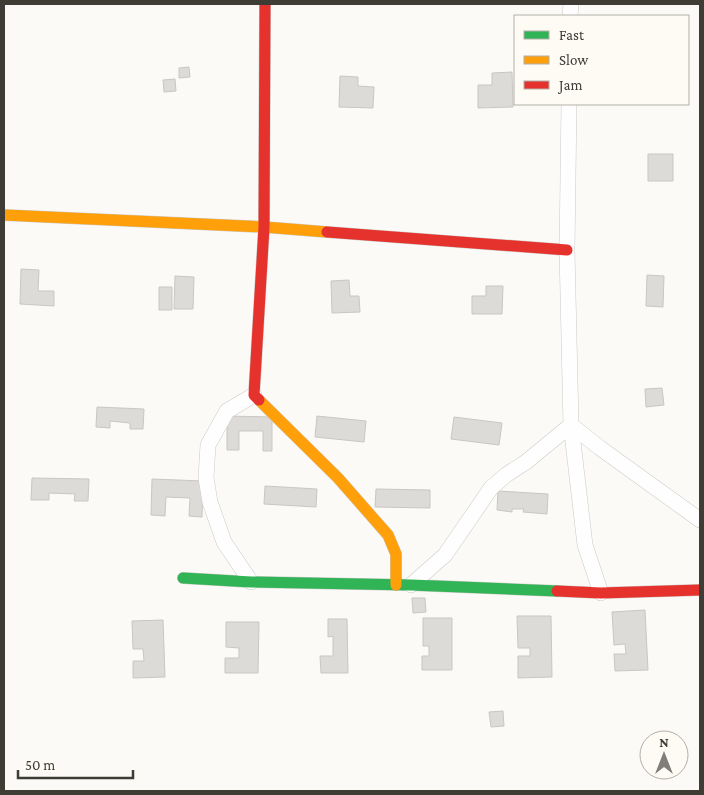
<svg xmlns="http://www.w3.org/2000/svg" width="704" height="795" font-family="'Crimson Pro',serif">
  <rect width="100%" height="100%" fill="#fcfaf7"/>
  <path fill="#dddbd7" stroke="#c9c6c3" d="M 189,67 L 190,77 L 179,78 L 179,68 Z
    M 512,72 L 513,107 L 478,108 L 478,85 L 492,85 L 492,73 Z
    M 340,76 L 358,77 L 358,86 L 374,87 L 373,108 L 339,107 Z
    M 175,79 L 176,91 L 164,92 L 163,80 Z
    M 648,154 L 673,154 L 673,181 L 648,181 Z
    M 21,269 L 39,270 L 38,291 L 54,291 L 54,306 L 20,304 Z
    M 647,275 L 664,276 L 663,307 L 646,306 Z
    M 175,276 L 194,277 L 193,309 L 174,309 Z
    M 349,280 L 350,296 L 359,296 L 360,312 L 332,313 L 331,281 Z
    M 486,286 L 503,286 L 502,314 L 472,314 L 472,296 L 486,296 Z
    M 159,287 L 172,287 L 172,310 L 159,310 Z
    M 662,388 L 664,405 L 646,407 L 645,389 Z
    M 97,407 L 144,409 L 143,429 L 130,429 L 130,423 L 110,421 L 110,428 L 96,427 Z
    M 227,416 L 272,417 L 272,451 L 263,451 L 263,431 L 239,431 L 239,450 L 227,450 Z
    M 317,416 L 366,421 L 364,442 L 315,437 Z
    M 454,417 L 502,423 L 499,445 L 451,439 Z
    M 32,478 L 89,479 L 88,501 L 74,501 L 75,494 L 49,493 L 49,500 L 31,500 Z
    M 152,479 L 203,481 L 202,517 L 189,516 L 190,498 L 166,497 L 165,516 L 151,515 Z
    M 265,486 L 317,489 L 316,507 L 264,504 Z
    M 376,489 L 430,490 L 430,508 L 375,507 Z
    M 498,491 L 548,494 L 547,514 L 523,512 L 524,509 L 512,509 L 512,512 L 497,510 Z
    M 412,598 L 425,598 L 426,612 L 413,613 Z
    M 645,610 L 648,670 L 615,671 L 614,654 L 626,654 L 625,644 L 614,645 L 612,612 Z
    M 517,616 L 551,616 L 552,677 L 518,678 L 518,656 L 530,656 L 530,648 L 518,648 Z
    M 423,618 L 452,618 L 452,670 L 422,670 L 422,656 L 429,656 L 429,646 L 423,646 Z
    M 328,619 L 347,619 L 348,673 L 321,673 L 320,656 L 333,656 L 333,636 L 328,637 Z
    M 163,620 L 165,677 L 133,678 L 133,661 L 144,661 L 143,649 L 133,649 L 132,621 Z
    M 226,622 L 259,622 L 258,673 L 225,673 L 225,658 L 239,658 L 239,648 L 226,647 Z
    M 503,711 L 504,726 L 491,727 L 489,712 Z"/>
  <g fill="none" stroke-linecap="round" stroke-linejoin="round">
    <defs>
      <path id="street" d="M 570,16 L 571,4
        M 569,104 L 567,250 L 571,425 L 585,545 L 601,593
        M 571,425 L 600,448 L 700,520
        M 251,582 L 224,542 L 210,502 L 206,478 L 208,445 L 227,411 L 254,395
        M 411,585 L 445,555 L 491,488 L 506,475 L 526,462 L 571,425"/>
      <path id="fast" d="M 183,578 L 251,582 L 411,585 L 557,591"/>
      <path id="slow" d="M 4,215 L 264,227 L 327,232
        M 259,400 L 338,478 L 388,535 L 396,554 L 396,585"/>
      <path id="jam" d="M 327,232 L 567,250
        M 259,400 L 254,395 L 264,227 L 265,4
        M 557,591 L 601,593 L 700,590"/>
    </defs>
    <use href="#street" stroke="#cccac6" stroke-width="16"/>
    <use href="#fast" stroke="#cccac6" stroke-width="12"/>
    <use href="#slow" stroke="#cccac6" stroke-width="12"/>
    <use href="#jam" stroke="#cccac6" stroke-width="12"/>
    <use href="#street" stroke="#fffefe" stroke-width="15"/>
    <use href="#fast" stroke="#30b455" stroke-width="11"/>
    <use href="#slow" stroke="#ff9f0a" stroke-width="11"/>
    <use href="#jam" stroke="#e5322d" stroke-width="11"/>
  </g>
  <rect width="704" height="795" fill="none" stroke="#3f3c36" stroke-width="10"/>
  <rect x="514" y="15" width="175" height="90" fill="#fefbf5" stroke="#b2afa9"/>
  <rect x="524" y="31" width="25" height="8" fill="#30b455" stroke="#b2afa9"/>
  <text x="559" y="40" font-size="15" fill="#3f3c36">Fast</text>
  <rect x="524" y="56" width="25" height="8" fill="#ff9f0a" stroke="#b2afa9"/>
  <text x="559" y="65" font-size="15" fill="#3f3c36">Slow</text>
  <rect x="524" y="81" width="25" height="8" fill="#e5322d" stroke="#b2afa9"/>
  <text x="559" y="90" font-size="15" fill="#3f3c36">Jam</text>
  <g transform="translate(664 755)"><circle r="24" fill="#fefbf5" stroke="#b2afa9"/>
  <path d="M0-4L9 19L0 12L-9 19Z" fill="#817e7a"/>
  <text y="-8" font-size="14" font-weight="bold" text-anchor="middle" fill="#3f3c36">N</text>
  </g>
  <path d="M18 770v8h115v-8" fill="none" stroke="#3f3c36" stroke-width="2.5"/>
  <text x="25" y="770" font-size="15" fill="#3f3c36" stroke="#fefbf5" stroke-width="4" paint-order="stroke">50 m</text>
</svg>
